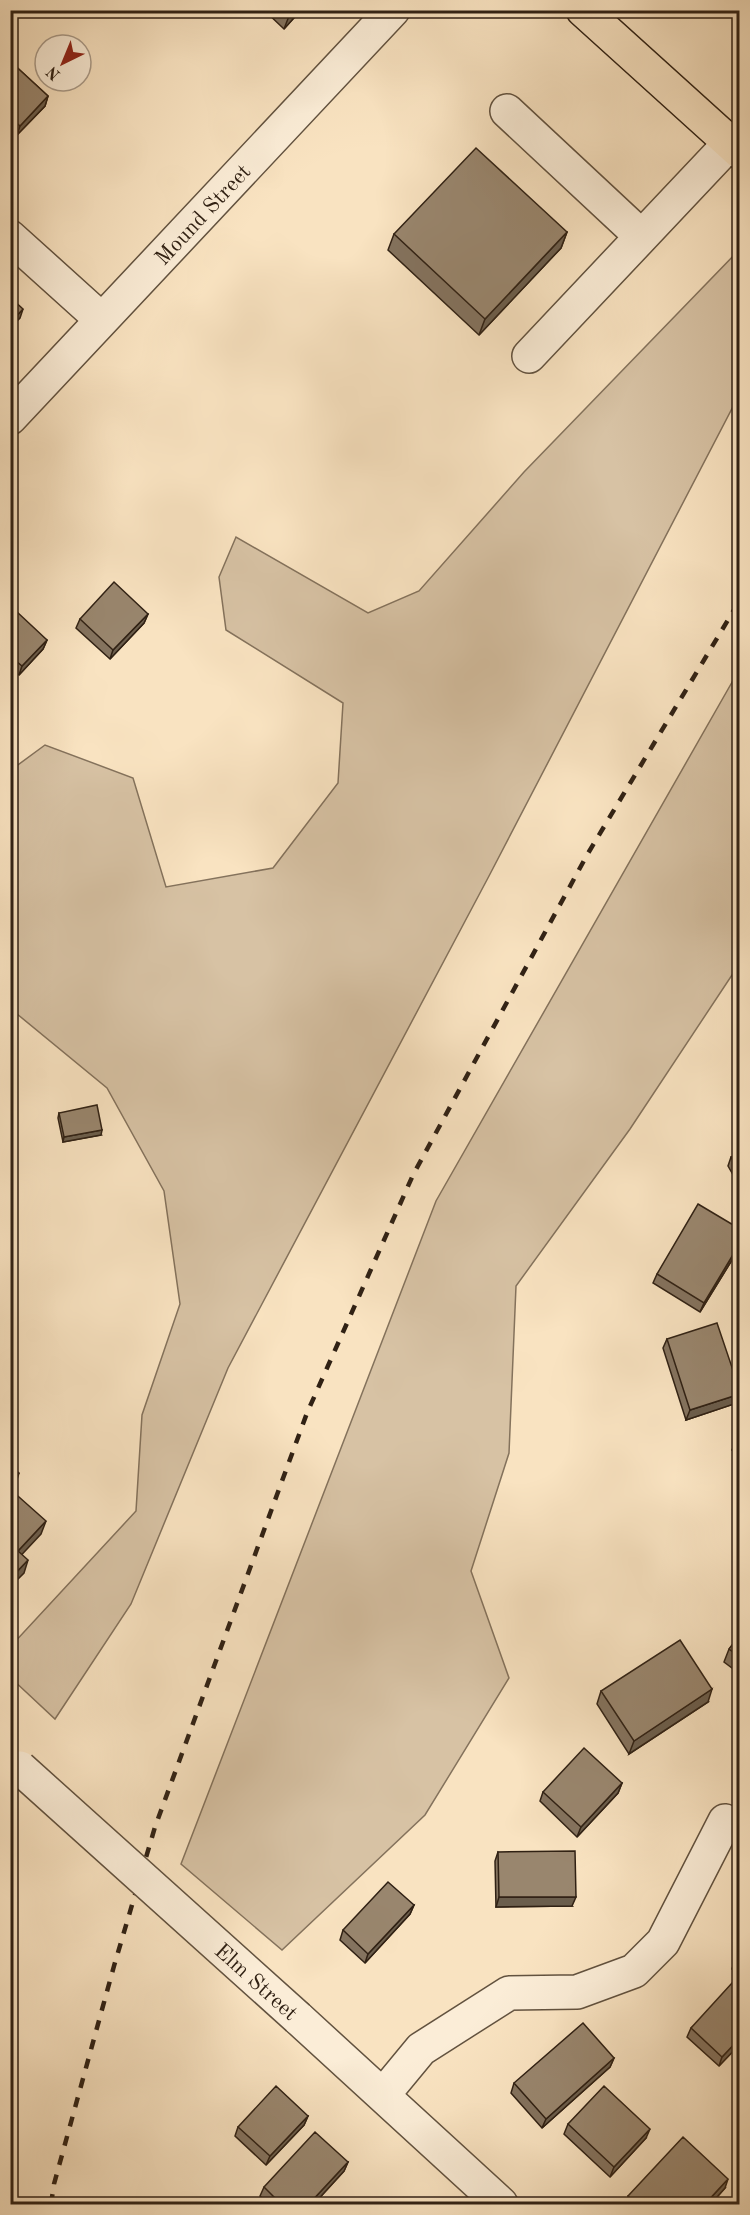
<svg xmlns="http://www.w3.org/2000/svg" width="750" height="2215" font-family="'Old Standard TT',serif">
  <rect width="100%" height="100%" fill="#f9e3c1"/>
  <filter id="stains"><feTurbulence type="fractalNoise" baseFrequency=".00333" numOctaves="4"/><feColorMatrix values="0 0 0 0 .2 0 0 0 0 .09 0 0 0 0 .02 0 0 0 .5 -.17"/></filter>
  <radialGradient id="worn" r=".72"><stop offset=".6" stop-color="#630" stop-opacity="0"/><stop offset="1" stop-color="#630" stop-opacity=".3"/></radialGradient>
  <path fill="#d7c2a4" stroke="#84725c" stroke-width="1.5" d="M 739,250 L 739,395 L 489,876 L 228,1368 L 131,1604 L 55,1719 L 11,1678 L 11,1646 L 136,1511 L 142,1415 L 180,1304 L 164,1191 L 107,1088 L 11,1009 L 11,770 L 45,745 L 133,778 L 166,887 L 273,868 L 338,783 L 343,703 L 226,630 L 219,577 L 236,537 L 368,613 L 419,591 L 524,472 Z
    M 739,670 L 739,982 L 732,975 L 630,1129 L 516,1286 L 509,1453 L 471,1571 L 509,1678 L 425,1815 L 282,1950 L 181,1864 L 436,1201 Z"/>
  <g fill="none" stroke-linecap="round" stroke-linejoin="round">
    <defs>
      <path id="minor" d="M 507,111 L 641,236
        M 10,237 L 102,320
        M 529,356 L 730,143
        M 10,418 L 393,10
        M 298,2018 L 501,2204
        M 383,2095 L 421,2049 L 509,1993 L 577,1992 L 634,1971 L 663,1942 L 725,1821"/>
      <path id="major" d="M 583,10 L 740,152"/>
    </defs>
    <use href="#minor" stroke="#62523f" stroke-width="36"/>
    <use href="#major" stroke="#302114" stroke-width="36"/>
    <use href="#minor" stroke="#fbedd7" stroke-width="33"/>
    <use href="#major" stroke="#f9e3c1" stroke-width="33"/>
    <path stroke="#302114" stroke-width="4.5" stroke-dasharray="10 10" stroke-linecap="butt" d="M 51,2204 L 54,2184 L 114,1966 L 155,1827 L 307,1413 L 413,1175 L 587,855 L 740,600"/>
    <defs>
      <path id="minor-bridge" d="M 20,1768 L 298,2018"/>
    </defs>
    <use href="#minor-bridge" stroke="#62523f" stroke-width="36" stroke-linecap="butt"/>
    <use href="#minor-bridge" stroke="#fbedd7" stroke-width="33"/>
  </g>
  <path fill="#84735f" stroke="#302114" stroke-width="1.5" d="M 264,10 L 301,10 L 284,29 Z
    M 10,61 L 48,96 L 45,106 L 17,135 L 10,129 Z
    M 567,232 L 561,248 L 479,335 L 388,250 L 394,234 Z
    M 148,614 L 144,623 L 110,659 L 76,628 L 80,619 Z
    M 10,616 L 47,640 L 43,649 L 19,675 L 10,668 Z
    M 59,1113 L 101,1135 L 63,1142 L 58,1118 Z
    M 740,1153 L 740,1187 L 728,1166 L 731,1157 Z
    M 740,1229 L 740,1247 L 700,1312 L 653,1283 L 657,1274 Z
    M 667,1339 L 740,1391 L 740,1397 L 737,1403 L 686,1420 L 663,1348 Z
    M 740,1437 L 740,1457 L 732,1450 L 736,1441 Z
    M 740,1635 L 740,1674 L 724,1662 L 729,1649 Z
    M 601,1691 L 708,1702 L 629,1754 L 597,1704 Z
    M 622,1783 L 618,1793 L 577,1837 L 540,1801 L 543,1792 Z
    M 498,1852 L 572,1906 L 496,1907 L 495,1861 Z
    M 414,1905 L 410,1914 L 365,1963 L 340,1940 L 343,1930 Z
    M 740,1954 L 740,1976 L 732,1969 L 735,1959 Z
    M 740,1990 L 740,2044 L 719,2066 L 687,2037 L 691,2028 Z
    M 614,2058 L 610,2067 L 542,2128 L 511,2093 L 514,2083 Z
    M 308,2116 L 304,2125 L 266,2165 L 235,2136 L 238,2127 Z
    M 568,2124 L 646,2138 L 610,2177 L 564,2134 Z
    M 348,2162 L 344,2171 L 313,2205 L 269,2205 L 260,2196 L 264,2187 Z
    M 725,2188 L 710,2205 L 625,2205 L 628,2196 Z"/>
  <path fill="#6b5e4d" stroke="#302114" stroke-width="1.5" d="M 293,10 L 301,10 L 284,29 L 289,16 Z
    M 48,96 L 45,106 L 17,135 L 20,126 Z
    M 567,232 L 561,248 L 479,335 L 485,319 Z
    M 23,309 L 20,318 L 10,328 L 10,323 Z
    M 148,614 L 144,623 L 110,659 L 113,650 Z
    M 47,640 L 43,649 L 19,675 L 22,666 Z
    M 102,1130 L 101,1135 L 63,1142 L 64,1137 Z
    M 740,1243 L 740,1247 L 700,1312 L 704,1303 Z
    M 740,1394 L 737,1403 L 686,1420 L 690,1410 Z
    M 19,1473 L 15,1486 L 10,1490 L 10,1482 Z
    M 46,1521 L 41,1534 L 13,1564 L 18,1551 Z
    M 28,1560 L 24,1573 L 10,1587 L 10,1579 Z
    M 712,1689 L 708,1702 L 629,1754 L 634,1741 Z
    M 622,1783 L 618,1793 L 577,1837 L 581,1827 Z
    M 499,1897 L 576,1897 L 572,1906 L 496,1907 Z
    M 414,1905 L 410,1914 L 365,1963 L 368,1954 Z
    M 740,2038 L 740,2044 L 719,2066 L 722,2057 Z
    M 614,2058 L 610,2067 L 542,2128 L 546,2119 Z
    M 308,2116 L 304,2125 L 266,2165 L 270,2156 Z
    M 650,2129 L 646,2138 L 610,2177 L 614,2167 Z
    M 348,2162 L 344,2171 L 313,2205 L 308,2205 Z
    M 728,2179 L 725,2188 L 710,2205 L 704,2205 Z"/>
  <path fill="#99866e" stroke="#302114" stroke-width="1.5" d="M 283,10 L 293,10 L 289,16 Z
    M 10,61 L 48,96 L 20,126 L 10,117 Z
    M 476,148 L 567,232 L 485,319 L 394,234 Z
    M 10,297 L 23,309 L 10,323 Z
    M 114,582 L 148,614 L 113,650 L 80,619 Z
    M 16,611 L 47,640 L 22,666 L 10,656 L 10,616 Z
    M 97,1105 L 102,1130 L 64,1137 L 59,1113 Z
    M 740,1153 L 740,1172 L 731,1157 Z
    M 698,1204 L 740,1229 L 740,1243 L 704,1303 L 657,1274 Z
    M 717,1323 L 740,1391 L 740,1394 L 690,1410 L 667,1339 Z
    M 740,1437 L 740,1445 L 736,1441 Z
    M 10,1465 L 19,1473 L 10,1482 Z
    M 10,1489 L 46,1521 L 18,1551 L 28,1560 L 10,1579 Z
    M 740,1635 L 740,1657 L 729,1649 Z
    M 680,1640 L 712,1689 L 634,1741 L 601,1691 Z
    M 584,1748 L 622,1783 L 581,1827 L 543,1792 Z
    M 575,1851 L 576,1897 L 499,1897 L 498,1852 Z
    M 388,1882 L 414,1905 L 368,1954 L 343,1930 Z
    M 740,1954 L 740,1964 L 735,1959 Z
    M 732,1983 L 740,1990 L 740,2038 L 722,2057 L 691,2028 Z
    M 583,2023 L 614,2058 L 546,2119 L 514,2083 Z
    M 276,2086 L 308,2116 L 270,2156 L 238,2127 Z
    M 604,2086 L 650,2129 L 614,2167 L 568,2124 Z
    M 315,2132 L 348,2162 L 308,2205 L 282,2205 L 264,2187 Z
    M 683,2137 L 728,2179 L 704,2205 L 637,2205 L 628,2196 Z"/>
  <g text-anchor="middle" stroke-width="4.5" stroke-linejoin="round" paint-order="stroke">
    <g font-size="22" fill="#302114" stroke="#fbedd7">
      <text transform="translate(202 214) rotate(-47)" y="8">Mound Street</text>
      <text transform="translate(257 1981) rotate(42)" y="8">Elm Street</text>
    </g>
  </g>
  <rect width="750" height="2215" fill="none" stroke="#f9e3c1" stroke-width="36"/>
  <rect x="12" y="12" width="726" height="2191" fill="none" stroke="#302114" stroke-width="3"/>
  <rect x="18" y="18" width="714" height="2179" fill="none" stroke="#302114" stroke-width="1.5"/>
  <g transform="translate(63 63) rotate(223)"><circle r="28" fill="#fbedd7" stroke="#aa9b89" stroke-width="1.5"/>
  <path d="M0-4.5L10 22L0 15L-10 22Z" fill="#8f2418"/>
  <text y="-9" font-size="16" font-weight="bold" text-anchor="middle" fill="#302114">N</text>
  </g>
  <rect width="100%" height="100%" filter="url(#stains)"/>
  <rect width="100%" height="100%" fill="url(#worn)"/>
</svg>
